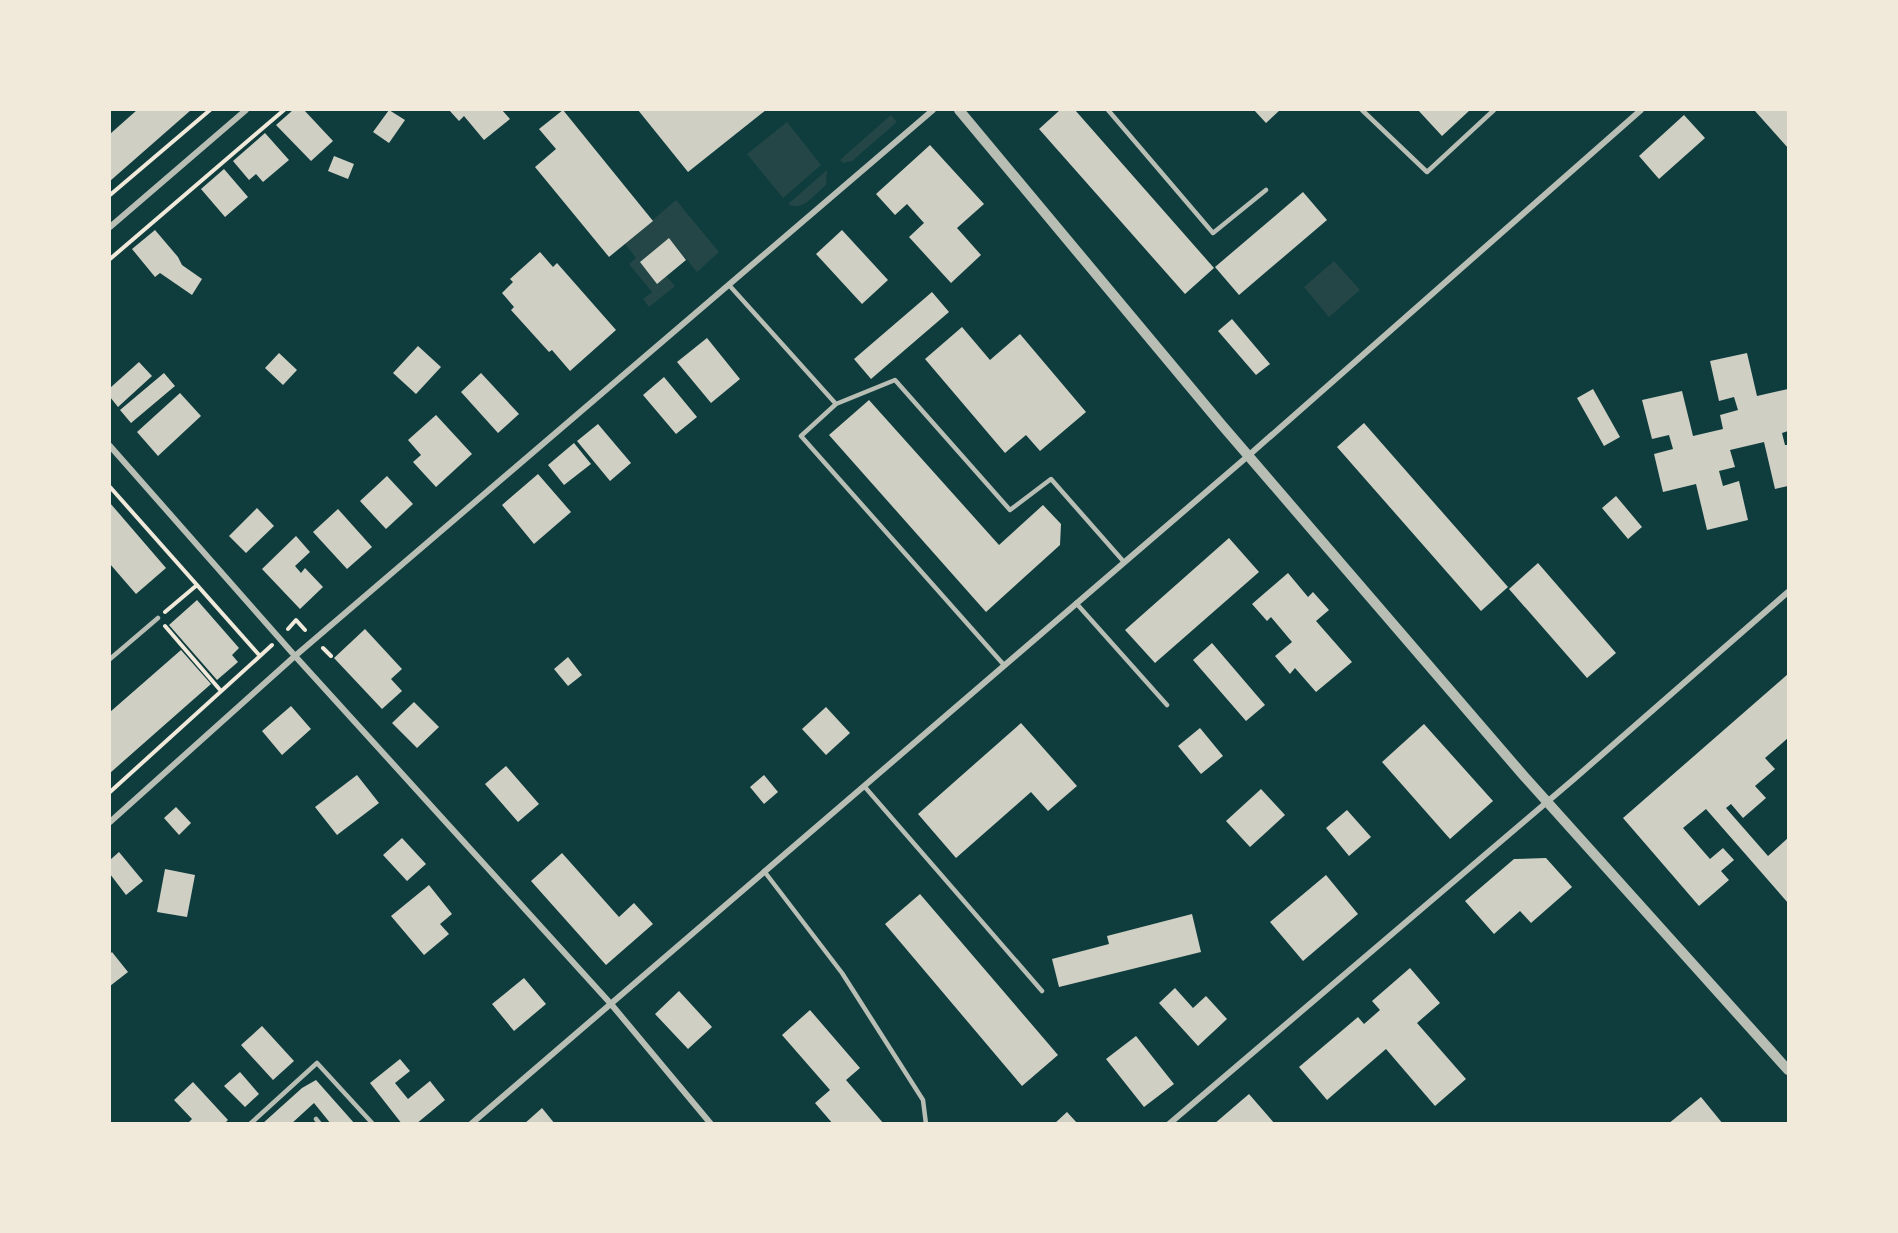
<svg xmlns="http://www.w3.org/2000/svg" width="1898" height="1233" font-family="Overpass,sans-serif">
  <rect width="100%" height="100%" fill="#0f3d3e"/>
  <path fill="#244646" d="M 891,115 L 897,122 L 852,161 L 843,163 L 840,160 Z
    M 787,122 L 821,165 L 783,198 L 747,154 Z
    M 827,170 L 826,185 C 816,193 802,213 788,204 Z
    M 676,200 L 719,252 L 697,272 L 669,238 L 640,262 L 657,283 L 666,276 L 675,286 L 649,307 L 643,299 L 652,292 L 629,264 L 636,258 L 625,244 Z
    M 1334,261 L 1360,290 L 1329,317 L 1304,287 Z"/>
  <path fill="#cfcfc3" d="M 137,110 L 191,110 L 110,181 L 110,134 Z
    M 293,110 L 304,110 L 333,141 L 311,161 L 276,125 Z
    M 389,110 L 405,120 L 389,143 L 373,132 Z
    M 449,110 L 502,110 L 510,119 L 484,140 L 464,116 L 459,121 Z
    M 563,110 L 653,221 L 609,257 L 535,167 L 556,149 L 539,129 Z
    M 638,110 L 766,110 L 688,172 Z
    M 1060,110 L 1075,110 L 1214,268 L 1185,294 L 1039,129 Z
    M 1254,110 L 1280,110 L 1266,123 Z
    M 1418,110 L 1470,110 L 1442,136 Z
    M 1756,110 L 1788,110 L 1788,148 L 1755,111 Z
    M 1684,115 L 1705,138 L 1659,179 L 1639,156 Z
    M 265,133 L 289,160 L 263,182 L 256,174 L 249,180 L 233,161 Z
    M 930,145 L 984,204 L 957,228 L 981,255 L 951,283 L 909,237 L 924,223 L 907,204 L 895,215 L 876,194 Z
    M 334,156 L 354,164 L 348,179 L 328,171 Z
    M 224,169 L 248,197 L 225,217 L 201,189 Z
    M 1303,192 L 1327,220 L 1239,295 L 1215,267 Z
    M 155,230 L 178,257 L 182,265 L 202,279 L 192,295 L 160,273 L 155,277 L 132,249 Z
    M 842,230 L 888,280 L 862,304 L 816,254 Z
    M 669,238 L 686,260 L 657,284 L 640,262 Z
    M 540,252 L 553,267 L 557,263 L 616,330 L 570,371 L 552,350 L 549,352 L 511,310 L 514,307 L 502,293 L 513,282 L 510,279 Z
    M 932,292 L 949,312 L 871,379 L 854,359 Z
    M 1232,319 L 1270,364 L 1256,375 L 1218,331 Z
    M 962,327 L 990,360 L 1020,334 L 1086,412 L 1040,451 L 1026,435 L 1005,453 L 925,359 Z
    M 707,338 L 740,379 L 711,403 L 677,362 Z
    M 418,346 L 441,367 L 416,394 L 393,373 Z
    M 279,353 L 297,370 L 283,385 L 265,368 Z
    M 1747,353 L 1757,396 L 1788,389 L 1788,431 L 1782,433 L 1785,445 L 1788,445 L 1788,486 L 1775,489 L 1764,442 L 1730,450 L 1735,467 L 1719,471 L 1723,486 L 1739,481 L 1748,520 L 1707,530 L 1696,484 L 1663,492 L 1654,454 L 1673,449 L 1669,435 L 1652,439 L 1642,400 L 1682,391 L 1693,436 L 1723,429 L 1720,415 L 1738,410 L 1734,397 L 1719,401 L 1710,361 Z
    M 139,362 L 152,376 L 118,407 L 110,397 L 110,388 Z
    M 164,373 L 175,386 L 131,423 L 120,410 Z
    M 481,373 L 519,414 L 498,433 L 461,392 Z
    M 664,377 L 697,417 L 676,434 L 643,395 Z
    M 1593,389 L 1620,437 L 1604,446 L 1577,398 Z
    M 180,393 L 201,416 L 158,456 L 137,432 Z
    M 869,400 L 999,545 L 1043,505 L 1061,524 L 1060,545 L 986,612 L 829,435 Z
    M 436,415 L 472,454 L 436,487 L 413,462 L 421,455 L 408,440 Z
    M 1364,423 L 1508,587 L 1481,611 L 1337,447 Z
    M 598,424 L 631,463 L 610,481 L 577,441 Z
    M 574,443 L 591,464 L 564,485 L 548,465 Z
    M 538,474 L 571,512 L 534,544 L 502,505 Z
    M 387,476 L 413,504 L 386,529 L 360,501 Z
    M 1616,496 L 1642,527 L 1628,539 L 1602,508 Z
    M 110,503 L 166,568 L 136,594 L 110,564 Z
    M 257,508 L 274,526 L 246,553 L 229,536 Z
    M 338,509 L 372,547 L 347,569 L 313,532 Z
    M 296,536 L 310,552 L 295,566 L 301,573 L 305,568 L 323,587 L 300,609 L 262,569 Z
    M 1229,538 L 1259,572 L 1155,663 L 1125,630 Z
    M 1538,563 L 1616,653 L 1587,678 L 1509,589 Z
    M 1288,573 L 1308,597 L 1313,592 L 1329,610 L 1316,621 L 1352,662 L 1316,692 L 1295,668 L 1290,674 L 1275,656 L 1292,642 L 1271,617 L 1267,621 L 1252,604 Z
    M 197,600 L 239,648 L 232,655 L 238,662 L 217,680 L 169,625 Z
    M 365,629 L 402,669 L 391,679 L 402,691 L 382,709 L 334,658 Z
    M 1212,643 L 1265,705 L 1246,721 L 1193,660 Z
    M 181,650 L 211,684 L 110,773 L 110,712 Z
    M 568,657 L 582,675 L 568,686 L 554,669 Z
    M 1788,674 L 1788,738 L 1765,758 L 1775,769 L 1755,786 L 1766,798 L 1743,818 L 1731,804 L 1726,808 L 1768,856 L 1788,838 L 1788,903 L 1706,809 L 1683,828 L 1710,859 L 1723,848 L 1734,860 L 1721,871 L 1729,880 L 1699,906 L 1623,818 Z
    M 414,702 L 439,727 L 417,748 L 392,723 Z
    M 291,706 L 311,729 L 282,755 L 262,731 Z
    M 826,707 L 850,733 L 826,755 L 802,729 Z
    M 1021,723 L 1077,786 L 1048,811 L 1031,792 L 956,858 L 918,814 Z
    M 1424,724 L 1493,801 L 1450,839 L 1382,762 Z
    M 1200,728 L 1223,756 L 1201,774 L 1178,746 Z
    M 506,766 L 539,804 L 518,822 L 485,784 Z
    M 357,775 L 379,803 L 337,835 L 315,807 Z
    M 764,775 L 778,792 L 764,804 L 750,787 Z
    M 1261,789 L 1285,815 L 1250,847 L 1226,821 Z
    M 176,807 L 191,823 L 179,835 L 164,818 Z
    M 1347,810 L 1371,837 L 1349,856 L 1326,828 Z
    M 402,838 L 426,864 L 407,881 L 383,855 Z
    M 119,852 L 143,881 L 126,895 L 110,874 L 110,860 Z
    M 562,853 L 619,917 L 634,903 L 653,924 L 606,965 L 531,881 Z
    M 1546,858 L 1572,887 L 1531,923 L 1520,911 L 1494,934 L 1465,901 L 1514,859 Z
    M 165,869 L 195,875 L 187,917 L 157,912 Z
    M 1326,875 L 1358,914 L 1303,961 L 1270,922 Z
    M 429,885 L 452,914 L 440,924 L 449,934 L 424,955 L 391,916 Z
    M 920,894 L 1058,1055 L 1022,1086 L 885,924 Z
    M 1192,914 L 1201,952 L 1059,987 L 1052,959 L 1109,944 L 1107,936 Z
    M 112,952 L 128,972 L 110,986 L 110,954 Z
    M 1410,968 L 1440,1003 L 1417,1023 L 1466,1079 L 1435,1106 L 1386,1049 L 1327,1100 L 1299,1067 L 1358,1017 L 1364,1024 L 1380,1010 L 1372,1001 Z
    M 524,978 L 546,1004 L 514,1031 L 492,1004 Z
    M 1175,988 L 1193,1008 L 1206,996 L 1227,1019 L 1198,1046 L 1159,1003 Z
    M 679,991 L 712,1027 L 688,1049 L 655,1014 Z
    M 810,1010 L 860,1068 L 846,1080 L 884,1124 L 833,1124 L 815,1103 L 830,1090 L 782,1035 Z
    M 262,1026 L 294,1061 L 273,1080 L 241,1045 Z
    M 1136,1036 L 1174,1084 L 1144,1107 L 1106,1059 Z
    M 400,1059 L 410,1071 L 395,1083 L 408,1099 L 430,1081 L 445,1100 L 416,1124 L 402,1124 L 370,1083 Z
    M 240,1072 L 259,1094 L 245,1107 L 224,1086 Z
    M 316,1080 L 355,1124 L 331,1124 L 314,1103 L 291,1124 L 262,1124 L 302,1088 Z
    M 193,1082 L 228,1120 L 224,1124 L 187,1124 L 192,1119 L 174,1100 Z
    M 1249,1094 L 1275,1124 L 1214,1124 Z
    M 1701,1097 L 1723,1124 L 1668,1124 Z
    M 542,1108 L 555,1124 L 524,1124 Z
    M 1067,1112 L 1078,1124 L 1054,1124 Z"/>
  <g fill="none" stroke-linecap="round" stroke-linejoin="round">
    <path stroke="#f1e9da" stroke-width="4" d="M 110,195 L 210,110
      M 110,259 L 284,110
      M 110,487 L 260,656 L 110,792
      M 165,612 L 197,585
      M 165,626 L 221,691
      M 288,629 L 296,620 L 305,630
      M 323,648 L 331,656
      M 260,656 L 272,645"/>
    <path stroke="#b8beb3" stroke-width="4.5" d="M 1108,110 L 1213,233 L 1266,190
      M 1362,110 L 1427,172 L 1494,110
      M 729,285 L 836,404 L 895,380 L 1010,510 L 1051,479 L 1124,562
      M 836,404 L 801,436 L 1004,665
      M 1076,603 L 1167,705
      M 110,659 L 158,618
      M 864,786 L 1042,991
      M 764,871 L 842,973 L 923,1100 L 926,1124
      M 316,1119 L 320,1124
      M 250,1124 L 317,1063 L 373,1124"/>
    <path stroke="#b8beb3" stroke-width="6" d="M 110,227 L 246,110
      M 110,446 L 295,656 L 611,1004 L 711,1124
      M 110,822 L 295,656 L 933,110
      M 471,1124 L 1248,456 L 1641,110
      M 1169,1124 L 1574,779 L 1788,592"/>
    <path stroke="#b8beb3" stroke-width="10" d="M 959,110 L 1221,424 L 1523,775 L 1788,1070"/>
  </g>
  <rect width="1898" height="1233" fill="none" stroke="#f1e9da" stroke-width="222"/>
</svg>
